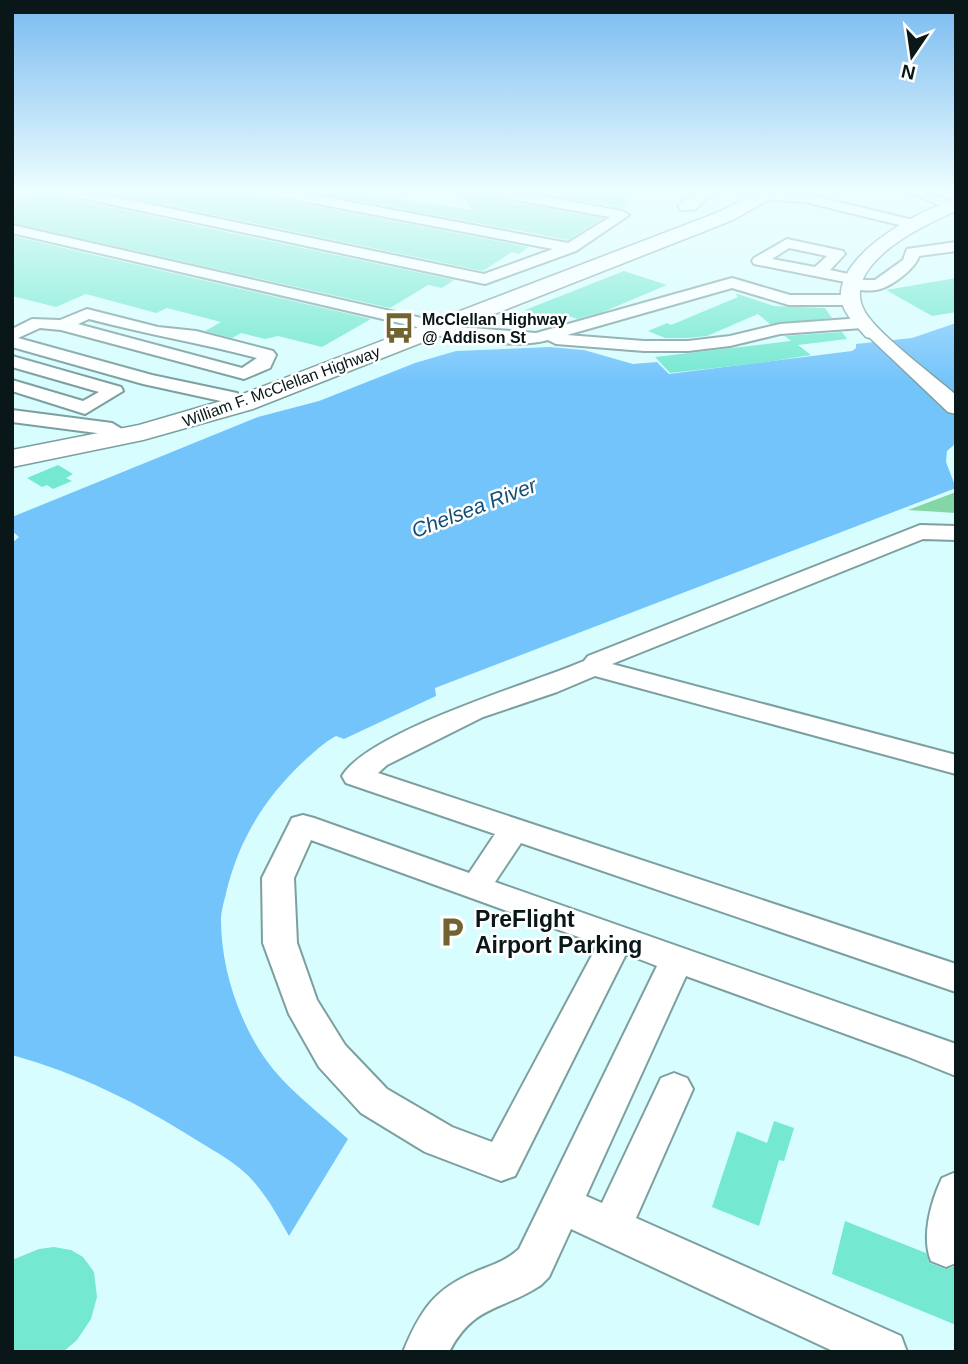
<svg xmlns="http://www.w3.org/2000/svg" width="968" height="1364" font-family="Helvetica,sans-serif">
  <rect width="100%" height="100%" fill="#d8fdfe"/>
  <path fill="#84d6a6" d="M 956,492 L 956,513 L 908,510 Z"/>
  <path fill="#74c4fc" d="M 956,323 L 956,443 L 947,451 L 946,462 L 956,488 L 435,688 L 436,696 L 344,739 L 336,736 C 323,743 313,753 303,762 C 265,798 240,838 227,889 C 225,899 221,910 221,920 C 221,967 238,1019 264,1057 C 287,1090 319,1112 348,1139 L 289,1236 C 279,1218 268,1198 254,1182 C 240,1165 216,1152 198,1141 C 138,1103 80,1074 12,1055 L 12,543 L 19,537 L 12,531 L 12,517 L 258,417 L 319,401 L 415,363 L 456,351 L 550,347 L 584,350 L 633,364 L 657,362 L 669,374 L 852,351 L 856,348 L 856,344 L 912,338 Z"/>
  <path fill="#74e8d0" d="M 38,191 L 58,191 L 66,198 L 454,280 L 442,288 L 428,285 L 390,308 L 12,223 L 12,200 L 33,197 Z
    M 99,191 L 236,191 L 528,247 L 519,254 L 512,252 L 483,271 Z
    M 306,191 L 342,191 L 473,210 L 458,191 L 494,191 L 511,202 L 603,218 L 568,240 Z
    M 617,191 L 630,203 L 621,208 L 562,197 L 571,192 Z
    M 12,236 L 371,319 L 322,347 L 278,336 L 265,339 L 241,333 L 232,338 L 205,331 L 221,322 L 167,308 L 156,313 L 86,294 L 56,307 L 12,296 Z
    M 624,271 L 667,285 L 603,312 L 577,319 L 566,315 L 553,320 L 525,310 Z
    M 956,278 L 956,312 L 932,316 L 886,290 Z
    M 735,293 L 774,306 L 825,308 L 832,318 L 770,324 L 758,314 L 707,336 L 688,338 L 665,338 L 648,331 L 667,323 L 671,325 L 738,297 Z
    M 842,332 L 847,339 L 798,345 L 811,355 L 760,363 L 670,373 L 655,357 L 791,341 L 785,336 Z
    M 58,465 L 73,474 L 66,478 L 72,481 L 53,489 L 47,485 L 42,487 L 27,478 Z
    M 774,1121 L 794,1128 L 784,1161 L 779,1160 L 759,1226 L 712,1207 L 737,1131 L 767,1143 Z
    M 845,1221 L 926,1253 L 930,1263 L 945,1269 L 956,1266 L 956,1325 L 832,1274 Z
    M 54,1247 L 71,1250 L 83,1257 L 94,1272 L 97,1297 L 91,1319 L 77,1340 L 63,1352 L 12,1352 L 12,1260 L 39,1249 Z"/>
  <g fill="none" stroke-linecap="round" stroke-linejoin="round">
    <defs>
      <path id="minor" d="M 60,191 L 86,191 L 484,274 L 553,249 L 271,195 L 264,191 L 292,191 L 568,243 L 610,217 L 511,199 L 496,191 L 513,191 L 622,211 L 629,215 L 576,251 L 485,284 L 67,195 Z
        M 907,191 L 925,191 L 956,204 L 956,213 Z
        M 766,192 L 805,194 L 917,221 L 919,224 L 912,228 L 805,202 L 761,199 L 759,196 Z
        M 12,225 L 426,319 L 432,320 L 434,325 L 536,333 L 732,278 L 790,295 L 849,295 L 857,300 L 849,305 L 789,305 L 732,288 L 567,335 L 644,341 L 688,341 L 730,336 L 780,324 L 862,318 L 870,323 L 862,328 L 780,334 L 730,346 L 688,351 L 644,351 L 556,344 L 548,340 C 516,349 468,339 434,335 L 428,334 L 426,329 L 12,233 Z
        M 787,239 L 843,251 L 845,254 L 830,270 L 858,276 L 860,280 L 875,280 L 903,260 L 907,249 L 956,242 L 956,251 L 919,256 C 916,268 892,286 880,289 C 870,292 855,290 845,287 L 845,282 L 754,264 L 752,261 L 754,258 ZM 789,248 L 827,256 L 815,267 L 772,259 Z
        M 87,309 L 158,327 L 196,331 L 273,351 L 276,355 L 270,368 L 244,379 L 61,330 L 40,328 L 18,338 L 152,375 L 237,393 L 239,397 L 230,403 L 143,384 L 12,347 L 12,329 L 32,319 L 60,320 ZM 89,319 C 145,334 201,343 257,358 L 242,368 L 78,324 Z
        M 12,356 L 121,387 L 123,391 L 85,414 L 12,391 L 12,380 L 83,401 L 99,392 L 12,367 Z
        M 12,410 L 112,423 L 122,429 L 112,435 L 12,422 Z
        M 920,525 L 956,526 L 956,540 L 923,539 L 612,664 L 956,755 L 956,774 L 595,676 L 557,692 L 483,717 L 387,765 L 378,773 L 956,964 L 956,992 L 521,843 L 495,882 L 956,1044 L 956,1076 L 906,1056 L 686,976 L 586,1196 L 602,1203 L 661,1078 L 674,1073 L 687,1078 L 693,1089 L 636,1218 L 901,1336 L 907,1352 L 835,1352 L 571,1229 L 549,1277 L 541,1285 C 502,1311 474,1304 449,1352 L 403,1352 C 420,1311 434,1289 475,1272 C 492,1265 506,1261 519,1249 L 657,966 L 626,954 L 515,1176 L 501,1181 L 425,1152 L 361,1113 L 319,1067 L 289,1014 L 263,943 L 262,878 L 292,818 L 303,815 L 314,818 L 469,873 L 495,834 L 346,783 L 342,776 C 369,731 530,684 584,661 L 588,656 ZM 311,840 L 598,944 L 492,1142 L 452,1127 L 387,1089 L 345,1045 L 317,1000 L 297,943 L 294,878 Z
        M 956,1172 L 956,1263 L 946,1267 L 931,1261 C 921,1237 931,1201 942,1178 Z"/>
      <path id="major" d="M 12,191 L 35,191 L 33,194 L 12,197 Z
        M 956,200 L 956,211 C 924,225 838,265 865,312 C 879,335 932,374 956,395 L 956,414 L 948,412 L 870,338 L 866,337 C 855,324 839,310 841,291 C 846,250 920,209 956,200 Z"/>
      <path id="highway" d="M 696,191 L 717,191 L 694,210 L 680,210 L 678,206 Z
        M 761,191 L 784,191 L 733,220 L 253,409 L 143,440 L 12,467 L 12,450 L 139,425 L 235,397 L 719,212 Z"/>
    </defs>
    <use href="#minor" stroke="#7c9fa0" stroke-width="4"/>
    <use href="#major" stroke="#7c9fa0" stroke-width="3"/>
    <use href="#highway" stroke="#7c9fa0" stroke-width="3"/>
    <path stroke="#779192" stroke-width="2" stroke-dasharray="2 2" stroke-linecap="butt" d="M 577,191 L 599,191
      M 618,192 L 624,191"/>
    <use href="#minor" fill="#fff" fill-rule="evenodd"/>
    <use href="#major" fill="#fff" fill-rule="evenodd"/>
    <use href="#highway" fill="#fff" fill-rule="evenodd"/>
  </g>
  <linearGradient id="sky" x2="0" y2="1"><stop stop-color="#79baf0"/><stop offset="0.5" stop-color="#edfeff"/><stop offset="1" stop-color="#edfeff" stop-opacity="0"/></linearGradient>
  <rect width="968" height="382" fill="url(#sky)"/>
  <defs>
    <symbol id="bus-bare" viewBox="-9 -9 18 18"><path d="M-5-6H5V4H4V6H2V4H-2V6H-4V4H-5ZM-3.5-4V0h7V-4ZM-3.5 1.2v1.5H-2V1.2ZM2 1.2v1.5H3.5V1.2Z" fill="#716431" stroke="#fff" stroke-width="2.5" paint-order="stroke"/></symbol>
    <symbol id="parking-bare" viewBox="-9 -9 18 18"><path d="M-3.5-5.5H1a3.5 3.5 0 0 1 0 7H-1V5.5H-3.5ZM-1-3.4V-.6H.8a1.4 1.4 0 0 0 0-2.8Z" fill="#716431" stroke="#fff" stroke-width="2.5" paint-order="stroke"/></symbol>
  </defs>
  <g fill-rule="evenodd">
    <use href="#bus-bare" x="377" y="306" width="44" height="44"/>
    <use href="#parking-bare" x="430" y="910" width="44" height="44"/>
  </g>
  <g text-anchor="middle" stroke-width="5" stroke-linejoin="round" paint-order="stroke">
    <g font-size="16" font-weight="bold" fill="#091718" stroke="#fff" text-anchor="start">
      <text x="422" y="325">McClellan Highway<tspan x="422" dy="18">@ Addison St</tspan></text>
    </g>
    <g font-size="16" fill="#091718" stroke="#fff">
      <text transform="translate(281 386) rotate(-20)" y="6">William F. McClellan Highway</text>
    </g>
    <g font-size="21" font-style="italic" fill="#145075" stroke="#fff">
      <text transform="translate(474 508) rotate(-21)" y="7">Chelsea River</text>
    </g>
    <g font-size="23" font-weight="bold" fill="#091718" stroke="#fff" text-anchor="start">
      <text x="475" y="927">PreFlight<tspan x="475" dy="26">Airport Parking</tspan></text>
    </g>
  </g>
  <rect width="968" height="1364" fill="none" stroke="#091718" stroke-width="28"/>
  <g transform="translate(912 56) rotate(193)" stroke="#ffffff" stroke-width="5" paint-order="stroke">
  <path d="M0-5L12 26L0 18L-12 26Z" fill="#091718"/>
  <text y="-10" font-size="19" font-weight="bold" text-anchor="middle" fill="#091718">N</text>
  </g>
</svg>
